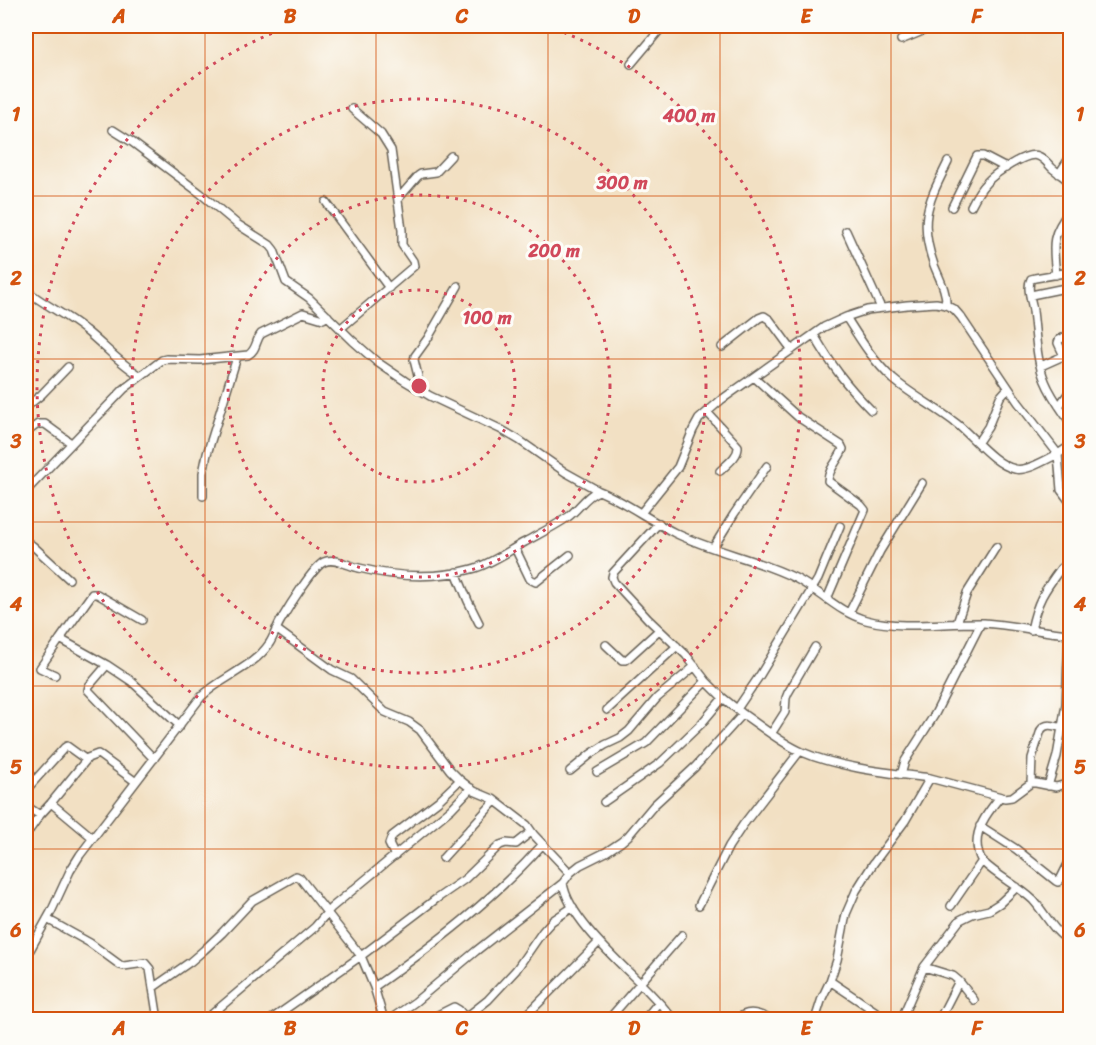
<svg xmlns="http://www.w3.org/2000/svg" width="1096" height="1045" font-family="Sriracha,sans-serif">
  <rect width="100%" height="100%" fill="#fdfcf7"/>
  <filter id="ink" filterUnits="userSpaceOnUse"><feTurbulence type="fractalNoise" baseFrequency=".0167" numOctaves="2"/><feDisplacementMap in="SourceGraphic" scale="12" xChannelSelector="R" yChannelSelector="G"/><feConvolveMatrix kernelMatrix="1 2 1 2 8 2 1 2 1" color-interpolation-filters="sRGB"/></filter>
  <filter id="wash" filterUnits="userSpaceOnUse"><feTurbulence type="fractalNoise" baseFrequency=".008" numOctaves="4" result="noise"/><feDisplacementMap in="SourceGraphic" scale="24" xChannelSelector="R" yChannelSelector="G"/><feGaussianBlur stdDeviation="1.35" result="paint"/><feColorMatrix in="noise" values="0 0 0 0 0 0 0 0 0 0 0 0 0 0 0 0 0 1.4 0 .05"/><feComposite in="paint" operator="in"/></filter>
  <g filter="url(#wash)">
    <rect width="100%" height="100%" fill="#f2e0c3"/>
  </g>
  <g filter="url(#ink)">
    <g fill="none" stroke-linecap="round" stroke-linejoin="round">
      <defs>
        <path id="minor" d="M 1011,26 C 1018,30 1022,30 1029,26
          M 901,40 L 935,26
          M 631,64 L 663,26
          M 113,130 L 132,142 L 200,193 L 237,224 L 270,245 L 274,250 L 286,282 L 309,298 L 353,341 L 377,362 L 405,381 L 430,396 L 500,429 L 519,440 L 565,472 L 599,491
          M 1059,174 L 1070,157
          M 398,199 L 418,176 L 421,174 L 436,172 L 451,156
          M 326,202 L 389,288
          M 971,206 C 975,198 979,190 986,183 C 994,174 1027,151 1038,156 C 1044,158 1047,163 1052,168 C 1058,173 1064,177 1070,182
          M 952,207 L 977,156 L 983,156 L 1006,168
          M 846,231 L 881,308
          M 1070,272 L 1035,278 L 1031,279 C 1026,288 1032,301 1033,311 C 1036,334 1036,360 1045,381 C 1051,396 1061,409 1070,422
          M 1056,275 C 1053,246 1050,235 1070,211
          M 26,290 C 44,305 67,315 85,330 C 104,345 120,364 141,376
          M 1031,295 L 1070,287
          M 946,305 C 947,291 939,278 934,265 C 918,219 928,203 948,162
          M 846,317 C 860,339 873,361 893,379 C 913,396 937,408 957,424 C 974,438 995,465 1015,469 C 1027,472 1047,459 1058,454 L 1061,490 L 1070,502
          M 340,329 L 414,266 L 413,261 L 402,245 L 402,230 L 391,150 L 381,134 L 352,109
          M 814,335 C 832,366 846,385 871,410
          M 722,347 L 759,318 L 764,316 L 770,320 L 792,350
          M 1064,356 L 1058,343 L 1059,340 L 1070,334
          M 1041,366 L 1070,353
          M 754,377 L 798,417 L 841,445 L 843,449 C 839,460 828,469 828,481 L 861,505 L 865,510 L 827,599
          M 417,388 L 418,376 L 414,360 L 415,356 L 428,338 L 458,286
          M 1059,406 L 1070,391
          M 26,407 L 41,395 L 68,367
          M 707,412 L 738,446 C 739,456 727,464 720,471
          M 26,421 L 31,429 L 38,424 L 45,424 L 71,443
          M 978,442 L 988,427 L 1000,397 L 1008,388
          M 26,491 L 124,389 L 162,360 L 166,359 L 200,360 L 248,355 C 257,350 255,341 261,334 L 303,313 L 323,319 L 328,316
          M 203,496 L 203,473 L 207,454 L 237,357
          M 641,513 L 678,467 L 693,430 L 699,419 L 721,400 L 824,327 L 846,317 L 867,310 L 907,305 L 936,303 L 946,305 L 954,309 L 961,317 L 1018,402 L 1058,454 L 1070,446
          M 659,523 L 613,573 L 612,577 L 614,582 L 648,619 L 686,655 L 706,681 L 723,698 L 743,714
          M 26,541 L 33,546 L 69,579
          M 515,548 L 530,579 L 536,582 L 570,555
          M 713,548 L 734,514 L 767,466
          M 456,572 L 468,601 L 479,623
          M 849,613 L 880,551 L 922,483
          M 142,620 L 97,594 L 92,594 L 60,639 L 107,665 L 131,681 L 180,726
          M 957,623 L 967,593 L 996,547
          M 276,629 L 332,670 L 351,679 L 385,712 L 409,722 L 420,730 L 450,770 L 460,780 L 474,791 L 493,799 L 527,825 L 534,835 L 570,873
          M 1031,630 C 1037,601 1044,591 1061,568
          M 606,645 L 622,660 L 626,660 L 659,630
          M 107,665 L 89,686 L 88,690 L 154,759
          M 55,675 L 40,668 L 60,639
          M 737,709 L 760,675 L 818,579 L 840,526
          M 607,710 L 677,646
          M 771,734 L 785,712 L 786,698 L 788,693 L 815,647
          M 570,771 L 591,754 L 605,745 L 620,738 L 629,731 L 657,698 L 695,666
          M 597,772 L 646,743 L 706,681
          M 901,775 L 905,761 L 935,714 L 981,623
          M 930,778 L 1005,798 L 1012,797 L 1031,783 L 1036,783 L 1056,787 L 1070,783
          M 1031,783 L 1032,758 L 1041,730 C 1046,722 1055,726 1063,728
          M 1048,786 L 1057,756 L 1066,704 L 1069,634 L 1070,627
          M 26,790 L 64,748 L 67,746 L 85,759 L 98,754 L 136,782
          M 1000,797 C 988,812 973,830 978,851 C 979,856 980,860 984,863 C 999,877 1018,886 1033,900 C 1046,914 1053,932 1070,941
          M 604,802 L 660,763 L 701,724 L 723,698
          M 51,803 L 87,759
          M 26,806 L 40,815 L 51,803 L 93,838
          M 980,826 L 1016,849 L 1056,881 L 1058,882 L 1060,880 L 1070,860
          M 26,835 L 40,815
          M 395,856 L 389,844 L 392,836 L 438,801 L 460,780
          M 443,858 L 495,801
          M 563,883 C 568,919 624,966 649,992 C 658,1001 666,1010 674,1020
          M 699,905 L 729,846 L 743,825 L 800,751
          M 951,906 L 982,861
          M 47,919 L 90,943 L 120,965 L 124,966 L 145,963 L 150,969 L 158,1020
          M 26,957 L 51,912 L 70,871 L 80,855 L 93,838 L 201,697 C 221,677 253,668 269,644 C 274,637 276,628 281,620 C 288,608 314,566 324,562 C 334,557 349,566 359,568 C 396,577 436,579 472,569 C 491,564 508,551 525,542 C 539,534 555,526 568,517 C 579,509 587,494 599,491 C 626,502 649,520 675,533 C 714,552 757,559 795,578 C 819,590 839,613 866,620 C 904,630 945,622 984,623 C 1013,625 1041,632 1070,634
          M 924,967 L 953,976 L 959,981 L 974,1000
          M 154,987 L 190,962 L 204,950 L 222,933 L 252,901 L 296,876 L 300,878 L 361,956 L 374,987 L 384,1020
          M 374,987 C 434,945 494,899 543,844
          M 205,1020 L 315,927 L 331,908 L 451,809 L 471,788
          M 270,1020 L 361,956 L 436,899 L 465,879 L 500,845 L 506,843 L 516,844 L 531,832
          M 389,1020 L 415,1002 L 476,951 L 563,883 L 570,873 L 580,865 L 606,852 L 621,842 L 628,836 L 654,805 L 695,767 L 743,714 C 762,727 781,743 802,752 C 839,768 890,773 930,778 L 905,821 L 873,864 L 856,891 L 846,914 L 837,960 L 830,981 L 888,1020
          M 428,1020 L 454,1007 L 459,1010 L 466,1019
          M 466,1020 L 469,1015 L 488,1000 L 516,970 L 543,931 L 552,921 L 573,907
          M 522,1020 L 599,942
          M 608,1020 L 682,935
          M 644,1020 L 658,1003
          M 737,1020 C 747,1009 759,1013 770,1020
          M 815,1020 L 822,998 L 830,981
          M 901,1020 L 924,967 L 960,920 L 972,914 L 989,910 L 1000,903 L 1017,887
          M 939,1020 L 959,981
          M 1065,1020 L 1070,1003"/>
      </defs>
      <use href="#minor" stroke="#676156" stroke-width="10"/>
      <use href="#minor" stroke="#fff" stroke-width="7"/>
    </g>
  </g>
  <path fill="none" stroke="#d4530e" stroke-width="1.5" stroke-opacity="0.55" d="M 205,26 L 205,1020M 376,26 L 376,1020M 548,26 L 548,1020M 720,26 L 720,1020M 891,26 L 891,1020M 26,196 L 1070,196M 26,359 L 1070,359M 26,522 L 1070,522M 26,686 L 1070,686M 26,849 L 1070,849"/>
  <g fill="none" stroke="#d1495b" stroke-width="3" stroke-dasharray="3 6">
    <circle cx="419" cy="386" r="96"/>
    <circle cx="419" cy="386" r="191"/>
    <circle cx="419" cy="386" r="287"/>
    <path d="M547 26A382 382 0 1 1 291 26"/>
  </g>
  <circle cx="419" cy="386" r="9" fill="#d1495b" stroke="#fdfcf7" stroke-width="3"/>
  <g font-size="18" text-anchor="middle" font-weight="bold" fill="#d1495b" stroke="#fdfcf7" stroke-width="6" stroke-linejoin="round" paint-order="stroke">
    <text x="689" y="122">400 m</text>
    <text x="622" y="189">300 m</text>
    <text x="554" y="257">200 m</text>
    <text x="487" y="324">100 m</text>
  </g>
  <rect width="1096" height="1045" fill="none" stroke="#fdfcf7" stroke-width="66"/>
  <rect x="33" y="33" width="1030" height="979" fill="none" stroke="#d4530e" stroke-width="2"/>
  <g font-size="20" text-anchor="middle" font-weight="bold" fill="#d4530e">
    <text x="119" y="23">A</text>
    <text x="290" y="23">B</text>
    <text x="462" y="23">C</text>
    <text x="634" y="23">D</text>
    <text x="806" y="23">E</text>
    <text x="977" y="23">F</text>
    <text x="16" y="121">1</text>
    <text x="1080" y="121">1</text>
    <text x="16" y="285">2</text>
    <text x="1080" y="285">2</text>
    <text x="16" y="448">3</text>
    <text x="1080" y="448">3</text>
    <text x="16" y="611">4</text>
    <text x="1080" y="611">4</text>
    <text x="16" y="774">5</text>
    <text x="1080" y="774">5</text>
    <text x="16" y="937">6</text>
    <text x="1080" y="937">6</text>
    <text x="119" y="1035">A</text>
    <text x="290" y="1035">B</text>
    <text x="462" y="1035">C</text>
    <text x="634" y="1035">D</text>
    <text x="806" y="1035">E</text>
    <text x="977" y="1035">F</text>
  </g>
</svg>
